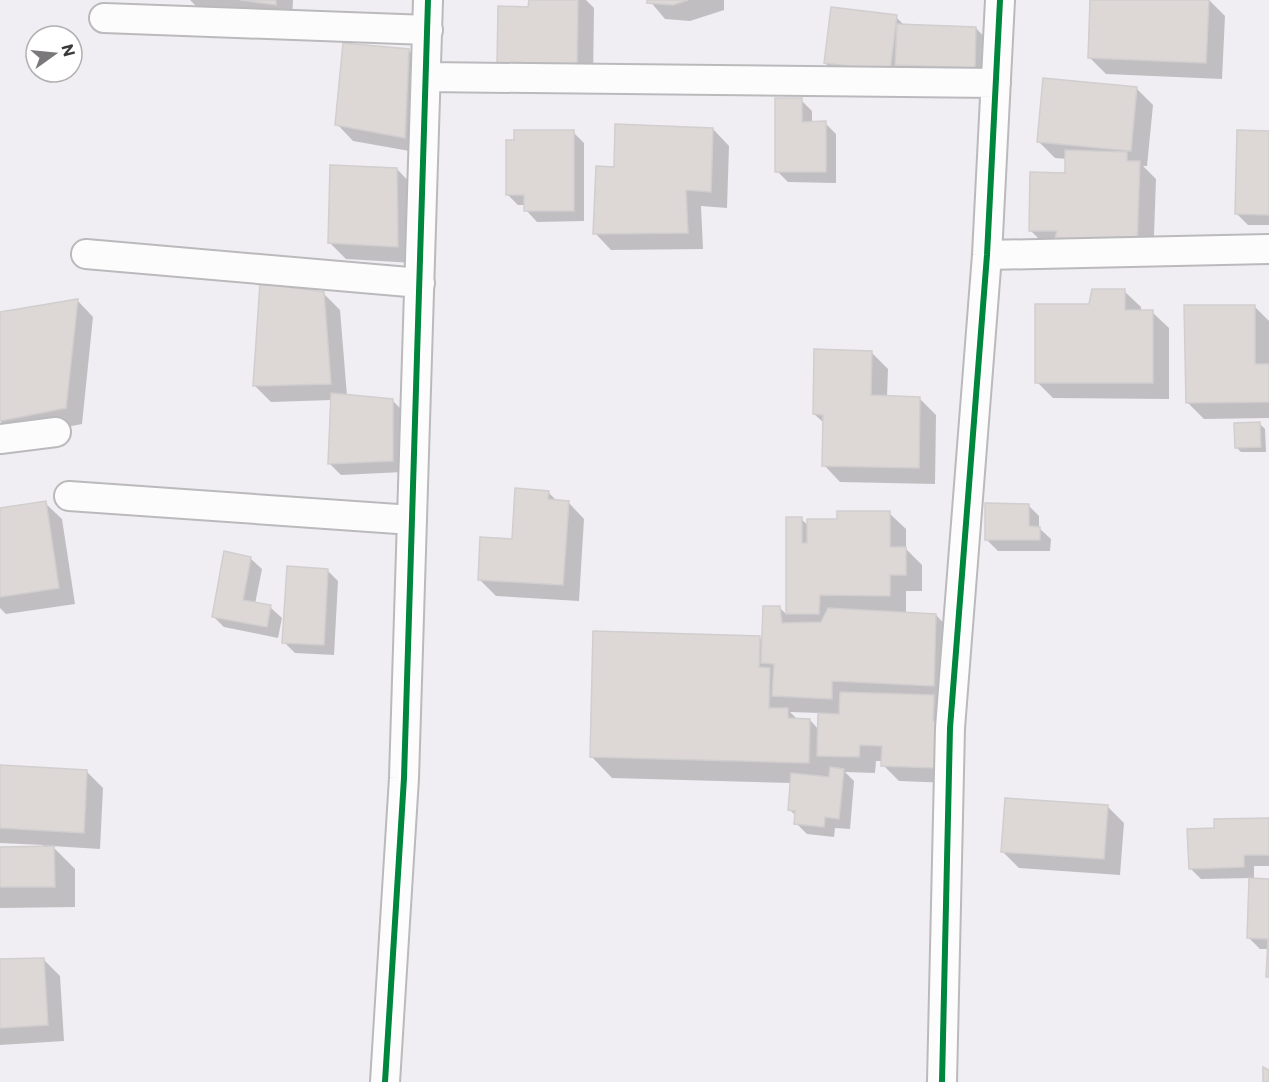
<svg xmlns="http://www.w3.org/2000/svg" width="1269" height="1082" font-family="Commissioner,sans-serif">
  <rect width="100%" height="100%" fill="#f0eef2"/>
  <path fill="#0003" fill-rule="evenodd" d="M 190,0 L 293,0 L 292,21 L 198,8 Z
    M 530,0 L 586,0 L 594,8 L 593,82 L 515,80 Z
    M 649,0 L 724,0 L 724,10 L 690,21 L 665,19 Z
    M 1092,0 L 1209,0 L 1225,16 L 1222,79 L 1106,74 L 1090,58 Z
    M 896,17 L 905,26 L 976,28 L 987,40 L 985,78 L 836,74 L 825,63 Z
    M 409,51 L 425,67 L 421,153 L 353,141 L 337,124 Z
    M 1136,88 L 1153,105 L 1147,166 L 1143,166 L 1156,179 L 1153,263 L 1047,247 L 1030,230 L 1066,175 L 1067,159 L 1055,158 L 1039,142 Z
    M 801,100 L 812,111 L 812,123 L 825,123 L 836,134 L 836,183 L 788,182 L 777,171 Z
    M 713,129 L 729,146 L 727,208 L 701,206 L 703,249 L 611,250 L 595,233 L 615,169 Z
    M 573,132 L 584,143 L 584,221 L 537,222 L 526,210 L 526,205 L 518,205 L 507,194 Z
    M 1269,132 L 1269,225 L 1248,225 L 1237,214 Z
    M 397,169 L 413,186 L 414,263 L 346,259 L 329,242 Z
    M 1124,291 L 1141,307 L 1141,312 L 1152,312 L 1169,328 L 1169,399 L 1053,398 L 1037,382 L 1090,306 Z
    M 323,293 L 340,310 L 347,396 L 392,400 L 403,411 L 403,472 L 341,475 L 330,464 L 332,400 L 271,402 L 255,386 Z
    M 77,300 L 93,317 L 82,424 L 1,440 L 0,314 Z
    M 1254,306 L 1269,321 L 1269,418 L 1204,419 L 1187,402 Z
    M 871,352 L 888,369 L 887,397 L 919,398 L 936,415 L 935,484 L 840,482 L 824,465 L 824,423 L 814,414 Z
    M 1260,424 L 1265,429 L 1266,452 L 1241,452 L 1236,447 Z
    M 548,492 L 557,501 L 568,502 L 584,519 L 579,601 L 496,596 L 479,579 L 514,541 Z
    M 45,503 L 62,519 L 75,604 L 6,614 L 0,608 L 0,510 Z
    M 1028,505 L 1039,516 L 1039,528 L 1051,539 L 1050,551 L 998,551 L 987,540 Z
    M 889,513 L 906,529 L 906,549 L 922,565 L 922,591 L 906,591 L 906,614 L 936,615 L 952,632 L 951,783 L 899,781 L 883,765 L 883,761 L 876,761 L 875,773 L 845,772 L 854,781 L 850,829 L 835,828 L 834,837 L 807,834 L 796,823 L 796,816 L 789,809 L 792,783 L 612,778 L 591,756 L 759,637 L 763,641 L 780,608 L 787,615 L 787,518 L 801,519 L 809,526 ZM 790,712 L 820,713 L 819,730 L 810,720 L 798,720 Z
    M 250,558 L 262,569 L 255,604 L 270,607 L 282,618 L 278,638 L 224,627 L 213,616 Z
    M 327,570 L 338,581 L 334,655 L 295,653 L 284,642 Z
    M 0,766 L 87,772 L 103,788 L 100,849 L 52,846 L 75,869 L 75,907 L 0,908 L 0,848 L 43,848 L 43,845 L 0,843 Z
    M 1107,806 L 1124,823 L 1120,875 L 1019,868 L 1003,852 Z
    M 1269,819 L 1269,866 L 1254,866 L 1254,880 L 1269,881 L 1269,977 L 1269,949 L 1260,949 L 1249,938 L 1251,878 L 1201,879 L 1190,868 L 1216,830 Z
    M 43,959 L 60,976 L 64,1041 L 0,1045 L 0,962 Z"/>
  <path fill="#ddd8d5" stroke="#d0cecf" stroke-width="1.5" d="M 240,0 L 276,0 L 276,5 Z
    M 529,0 L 578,0 L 577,66 L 497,65 L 498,6 L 528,7 Z
    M 647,0 L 688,0 L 673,5 L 647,3 Z
    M 1090,0 L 1209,0 L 1206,63 L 1088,58 Z
    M 831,7 L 897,15 L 890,71 L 824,63 Z
    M 897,24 L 976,27 L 975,68 L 895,65 Z
    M 343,43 L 409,49 L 405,138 L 335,125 Z
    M 1043,78 L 1137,87 L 1131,151 L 1037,142 Z
    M 775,98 L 802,98 L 802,122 L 826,121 L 826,172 L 775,172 Z
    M 615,124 L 713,128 L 711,192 L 686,190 L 688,233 L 593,234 L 596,166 L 614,167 Z
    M 514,130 L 574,130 L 574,211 L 524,211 L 524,195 L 506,195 L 506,140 L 514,140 Z
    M 1237,130 L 1269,131 L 1269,215 L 1235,214 Z
    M 1065,150 L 1127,152 L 1127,161 L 1140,161 L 1137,247 L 1053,244 L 1057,231 L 1029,231 L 1030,172 L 1065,173 Z
    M 330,165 L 397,168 L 398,247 L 328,243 Z
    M 260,283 L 324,292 L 331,384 L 253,386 Z
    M 1092,289 L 1125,289 L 1125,310 L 1153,310 L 1153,383 L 1035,383 L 1035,304 L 1089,304 Z
    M 78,299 L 66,408 L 0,421 L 0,312 Z
    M 1184,305 L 1255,305 L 1255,364 L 1269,364 L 1269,402 L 1186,403 Z
    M 814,349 L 872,351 L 871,395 L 920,397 L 919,468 L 822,466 L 823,415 L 813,414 Z
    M 331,393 L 393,399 L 393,461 L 328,464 Z
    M 1260,422 L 1261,447 L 1235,448 L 1234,423 Z
    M 515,488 L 549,491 L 548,499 L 569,501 L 563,585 L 478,580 L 480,537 L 512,539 Z
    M 46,501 L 59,588 L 0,597 L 0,508 Z
    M 985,503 L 1029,504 L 1029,526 L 1040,527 L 1040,540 L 985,540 Z
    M 837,511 L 890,511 L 890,547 L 906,547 L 906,575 L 890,575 L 890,596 L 820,595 L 819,614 L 786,614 L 786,517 L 802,517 L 802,543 L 807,543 L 807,519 L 837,519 Z
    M 224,551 L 251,557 L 243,600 L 271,605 L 267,627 L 212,617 Z
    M 287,566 L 328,569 L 324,645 L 282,643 Z
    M 763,606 L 780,606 L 782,623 L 821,622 L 828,608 L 936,614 L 934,686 L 832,681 L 832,699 L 772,696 L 774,664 L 761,663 Z
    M 593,631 L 760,636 L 759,667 L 770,668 L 769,708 L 788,708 L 788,718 L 810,719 L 809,763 L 590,757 Z
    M 840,692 L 934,695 L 933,721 L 946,722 L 935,750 L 935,768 L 881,766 L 882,746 L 860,745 L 859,757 L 817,756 L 818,713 L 839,714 Z
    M 0,765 L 87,770 L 84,833 L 0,828 Z
    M 830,767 L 844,769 L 839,819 L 825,817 L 824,827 L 794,824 L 795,811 L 788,810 L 791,773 L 829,777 Z
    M 1005,798 L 1108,805 L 1104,859 L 1001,852 Z
    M 1269,818 L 1269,855 L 1244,855 L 1244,867 L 1189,869 L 1187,829 L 1214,828 L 1214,819 Z
    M 54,846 L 55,887 L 0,887 L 0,847 Z
    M 1249,878 L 1269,879 L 1269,977 L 1266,977 L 1268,939 L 1247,938 Z
    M 44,958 L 48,1025 L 0,1028 L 0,959 Z
    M 1263,1067 L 1269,1070 L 1269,1082 L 1263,1082 Z"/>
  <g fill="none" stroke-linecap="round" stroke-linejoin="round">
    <defs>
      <path id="minor" d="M 104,18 L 428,30
        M 426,77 L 996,83
        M 86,254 L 420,283
        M 987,255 L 1269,249
        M 0,439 L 56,432
        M 69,496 L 412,520
        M 385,1082 L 404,778 L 428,0
        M 942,1082 L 950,728 L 987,255 L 1000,0"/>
    </defs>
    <use href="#minor" stroke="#bab9bc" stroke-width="32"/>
    <use href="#minor" stroke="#fdfcfd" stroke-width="28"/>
    <defs>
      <path id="cycleway" d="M 385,1082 L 404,778 L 428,0
        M 942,1082 L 950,728 L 987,255 L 1000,0"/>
    </defs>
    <use href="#cycleway" stroke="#fff" stroke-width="10"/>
    <use href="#cycleway" stroke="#00873e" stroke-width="6"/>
  </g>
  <g transform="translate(54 54) rotate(75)"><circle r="28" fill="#ffffff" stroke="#b0b0b1" stroke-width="1.5"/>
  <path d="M0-4.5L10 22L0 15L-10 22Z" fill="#7a787b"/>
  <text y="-9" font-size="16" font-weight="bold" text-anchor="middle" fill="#3a393b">N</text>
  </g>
</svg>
